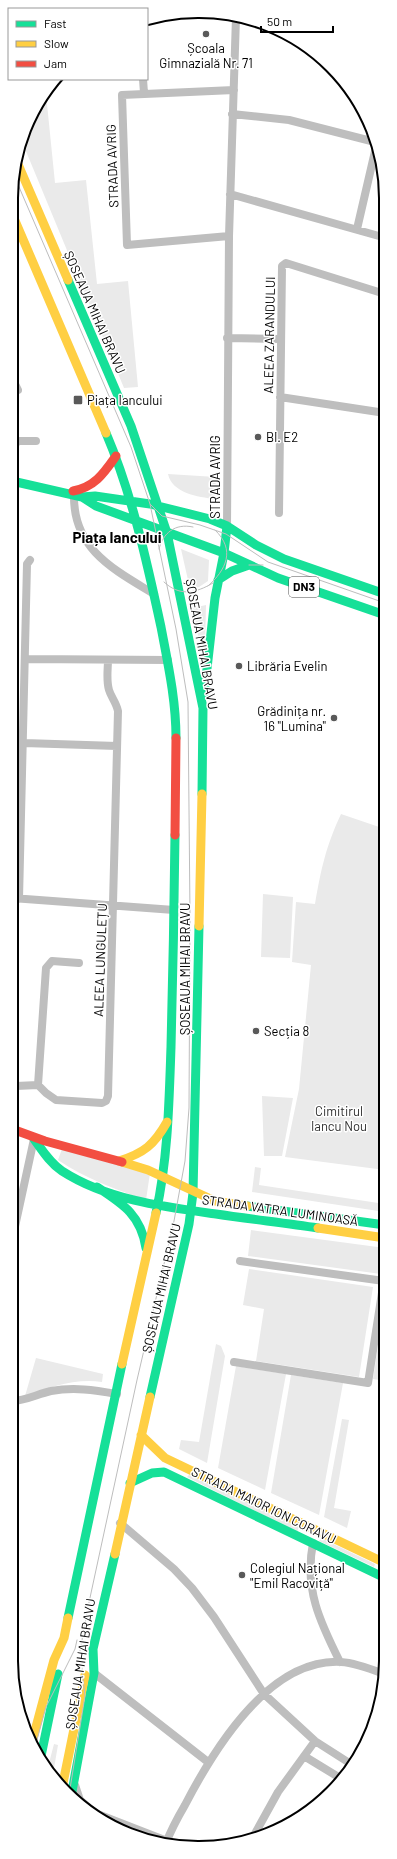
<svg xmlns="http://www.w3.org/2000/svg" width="397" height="1859" font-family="Barlow,sans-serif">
  <rect width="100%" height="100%" fill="#fff"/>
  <path fill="#eaeaea" d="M 46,94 L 55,183 L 86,180 L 97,284 L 128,281 L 138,387 L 124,388 L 23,144 L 36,105 Z
    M 168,474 L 216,477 L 215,499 C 198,497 172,493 168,474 Z
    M 181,549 L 209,560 L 208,581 L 199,587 L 190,589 Z
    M 206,605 L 205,645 L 202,657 L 193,608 Z
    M 341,814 L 385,829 L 385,1170 L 285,1157 L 299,1089 L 311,965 L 292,962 L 296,902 L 315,904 C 321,869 326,846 341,814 Z
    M 263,894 L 293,897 L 290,958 L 261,957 Z
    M 262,1096 L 293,1098 L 282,1156 L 264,1156 Z
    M 62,1149 L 150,1173 L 146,1200 C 115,1189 86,1179 58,1160 Z
    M 255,1167 L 261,1168 L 259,1185 L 385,1204 L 385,1212 L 252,1192 Z
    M 251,1230 L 385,1248 L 381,1274 L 248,1256 Z
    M 249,1269 L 373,1287 L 359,1377 L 256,1361 L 264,1309 L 243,1305 Z
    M 385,1300 L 385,1381 L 373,1379 Z
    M 216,1344 L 221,1346 L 225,1356 L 207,1463 L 179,1449 L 181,1440 L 199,1442 Z
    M 36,1358 L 103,1374 L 102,1382 C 76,1378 50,1387 25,1396 Z
    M 236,1366 L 286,1374 L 265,1490 L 218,1468 Z
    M 291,1375 L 343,1383 L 319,1515 L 271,1493 Z
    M 342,1419 L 349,1420 L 334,1508 L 351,1511 L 347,1528 L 324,1517 Z
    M 189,1475 L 300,1525 L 297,1532 L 187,1477 Z
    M 321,1538 L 375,1564 L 374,1567 L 319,1541 Z
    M 54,1744 L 58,1745 L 53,1774 L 48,1767 Z"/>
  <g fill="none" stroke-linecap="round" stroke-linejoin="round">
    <path stroke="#bebebe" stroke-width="8" d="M 143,79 L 144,93
      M 232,114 L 289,120 L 375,142
      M 230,194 L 386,238
      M 357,229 L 376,147
      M 229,236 L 127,245 L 122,95 L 234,90
      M 227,338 L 279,339
      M 12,391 L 18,390 L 12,378
      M 280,397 L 385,413
      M 12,452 L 17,441 L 36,441
      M 74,495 C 73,549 113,569 154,594
      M 279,513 L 282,266 L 286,263 L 385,294
      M 227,526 L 229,236 L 236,17
      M 26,659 L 168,660
      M 24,743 L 117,746
      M 12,898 L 174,910
      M 19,899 L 27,564 L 30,560
      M 38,1085 L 46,968 L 52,961 L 79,963
      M 13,1129 L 14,1088 L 16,1086 L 38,1085 L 46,1093 L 56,1100 L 102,1103 L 106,1101 L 108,1096 L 118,711 C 116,702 111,697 109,690 C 106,680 108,669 108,660
      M 11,1245 L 34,1139
      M 240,1261 L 384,1281
      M 234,1362 L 368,1383 L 385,1273
      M 11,1401 C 26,1401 37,1394 51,1391 C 74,1387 94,1390 117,1394
      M 120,1523 L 174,1569 L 192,1588 L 214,1617 L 264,1694 L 315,1741 L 351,1764
      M 313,1543 C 304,1589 320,1622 340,1662
      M 94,1673 L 208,1762
      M 304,1756 L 340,1778
      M 75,1785 L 80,1800 L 95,1813 L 180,1846
      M 252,1839 L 278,1792 L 315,1741
      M 166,1843 C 171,1830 178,1817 185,1805 C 213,1751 269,1658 341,1662 C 356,1663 371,1669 384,1674"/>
    <path stroke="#16e098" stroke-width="9" d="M 68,280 L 131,426 L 167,533 L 203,708 L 202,794
      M 106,433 C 132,494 147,562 161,627 C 168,664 176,700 176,738
      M 12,481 L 82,497 L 95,496 L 150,504 L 210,519 L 227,526 L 256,545 L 284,559 L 385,594
      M 82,497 L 96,506 L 224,553 L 278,578 L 385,615
      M 218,580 L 232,571 L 249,565
      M 204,695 L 215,598 L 224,553 L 227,526
      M 34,1139 C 42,1150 50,1163 62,1171 C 107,1200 164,1207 216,1214 C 250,1219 284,1223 318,1228
      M 97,1187 C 123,1204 141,1215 146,1248
      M 247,1206 L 385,1225
      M 156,1213 C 168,1158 169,1104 171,1047 C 173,976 174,906 175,835
      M 150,1397 L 189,1224 L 193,1193 L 199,926
      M 130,1483 L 152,1473 L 164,1472 L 385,1578
      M 68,1618 L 122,1364
      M 41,1756 L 58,1674
      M 71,1797 L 94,1673 L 93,1649 L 115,1554"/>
    <path stroke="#ffcf43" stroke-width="9" d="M 17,162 L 68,280
      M 13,216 L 106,433
      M 199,926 L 202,794
      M 119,1161 C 144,1153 154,1145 167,1122
      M 122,1162 L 148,1170 L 215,1201 L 247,1206
      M 318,1228 L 385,1238
      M 122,1364 L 156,1213
      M 141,1435 L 165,1458 L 385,1563
      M 115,1554 L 150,1397
      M 32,1742 L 54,1660 L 64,1638 L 68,1618
      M 62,1788 L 85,1675"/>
    <path stroke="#f24e42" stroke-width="9" d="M 73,491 C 95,487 104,473 116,456
      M 175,835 L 176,738
      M 12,1129 L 45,1141 L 122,1162"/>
    <path stroke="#bdbdbd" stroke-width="1" d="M 13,173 L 131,447 L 150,504 L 176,629 L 188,702 L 190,916 L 189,1108 L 185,1161 L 174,1221 L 137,1380 L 88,1607 L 80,1651 L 85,1696 L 69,1795
      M 150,504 L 162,516 L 200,525 L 226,534 L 268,562 L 385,603
      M 159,549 C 163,533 175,523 193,527
      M 249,565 L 263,565
      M 164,582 C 180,597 196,593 213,583
      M 208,586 C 226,570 236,550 215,530
      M 35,1747 L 46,1707 L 75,1649 L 77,1640"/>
  </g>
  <g fill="#595959" stroke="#fff" stroke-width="1.5">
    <circle cx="206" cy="34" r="4"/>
    <rect x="73" y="395" width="10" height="10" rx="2"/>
    <circle cx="258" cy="437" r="4"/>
    <circle cx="239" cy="666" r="4"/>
    <circle cx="334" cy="718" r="4"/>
    <circle cx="256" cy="1031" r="4"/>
    <circle cx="242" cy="1575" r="4"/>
  </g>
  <g text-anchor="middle" stroke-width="3" stroke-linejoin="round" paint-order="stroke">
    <rect fill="#fff" stroke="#4c4c4c" stroke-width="1" x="289" y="577" width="30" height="20" rx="3"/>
    <g font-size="12" font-weight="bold" fill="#000">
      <text x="304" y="591">DN3</text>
    </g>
    <g font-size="13" fill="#000" stroke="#fff" text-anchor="start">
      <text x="206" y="53" text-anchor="middle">Școala<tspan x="206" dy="15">Gimnazială Nr. 71</tspan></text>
      <text x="87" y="405">Piața Iancului</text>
      <text x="266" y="442">Bl. E2</text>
      <text x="247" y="671">Librăria Evelin</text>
      <text x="326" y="716" text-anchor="end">Grădinița nr.<tspan x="326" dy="15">16 "Lumina"</tspan></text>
      <text x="264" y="1036">Secția 8</text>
      <text x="250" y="1573">Colegiul Național<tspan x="250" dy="15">"Emil Racoviță"</tspan></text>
    </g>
    <g font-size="13" fill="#000" stroke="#fff">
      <text transform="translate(112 166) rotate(-92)" y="5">STRADA AVRIG</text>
      <text transform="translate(95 312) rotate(66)" y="5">ȘOSEAUA MIHAI BRAVU</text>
      <text transform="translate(269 335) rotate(-89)" y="5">ALEEA ZARANDULUI</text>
      <text transform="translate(215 477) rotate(-90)" y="5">STRADA AVRIG</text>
      <text transform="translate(202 644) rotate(80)" y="5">ȘOSEAUA MIHAI BRAVU</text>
      <text transform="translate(100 960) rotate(-88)" y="5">ALEEA LUNGULEȚU</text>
      <text transform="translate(185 969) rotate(-90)" y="5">ȘOSEAUA MIHAI BRAVU</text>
      <text transform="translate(280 1210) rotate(8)" y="5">STRADA VATRA LUMINOASĂ</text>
      <text transform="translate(161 1288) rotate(-77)" y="5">ȘOSEAUA MIHAI BRAVU</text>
      <text transform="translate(264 1505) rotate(26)" y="5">STRADA MAIOR ION CORAVU</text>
      <text transform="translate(80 1664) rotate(-81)" y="5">ȘOSEAUA MIHAI BRAVU</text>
    </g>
    <g font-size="13" fill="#303030" stroke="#fff">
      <text x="339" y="1116">Cimitirul<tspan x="339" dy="15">Iancu Nou</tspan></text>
    </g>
    <g font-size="15" font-weight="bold" fill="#000" stroke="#fff">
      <text x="117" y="543">Piața Iancului</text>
    </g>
  </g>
  <path d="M0 0H397V1859H0ZM198 18H199A180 180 0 0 1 379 198V1661A180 180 0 0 1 199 1841H198A180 180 0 0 1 18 1661V198A180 180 0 0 1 198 18Z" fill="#fff" fill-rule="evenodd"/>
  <path fill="none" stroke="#000" stroke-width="2" d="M198 18H199A180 180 0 0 1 379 198V1661A180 180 0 0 1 199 1841H198A180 180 0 0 1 18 1661V198A180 180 0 0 1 198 18Z"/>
  <rect x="8" y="8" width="140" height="72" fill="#ffffff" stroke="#999999"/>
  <rect x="16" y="21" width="20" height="6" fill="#16e098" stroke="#999999"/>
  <text x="44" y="28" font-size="12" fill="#000000">Fast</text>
  <rect x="16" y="41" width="20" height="6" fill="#ffcf43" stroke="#999999"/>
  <text x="44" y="48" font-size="12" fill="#000000">Slow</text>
  <rect x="16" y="61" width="20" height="6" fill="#f24e42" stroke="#999999"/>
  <text x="44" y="68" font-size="12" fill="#000000">Jam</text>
  <path d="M261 26v6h72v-6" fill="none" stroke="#000000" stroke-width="2"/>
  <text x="267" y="26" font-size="12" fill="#000000" stroke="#ffffff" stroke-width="3" paint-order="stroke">50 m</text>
</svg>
